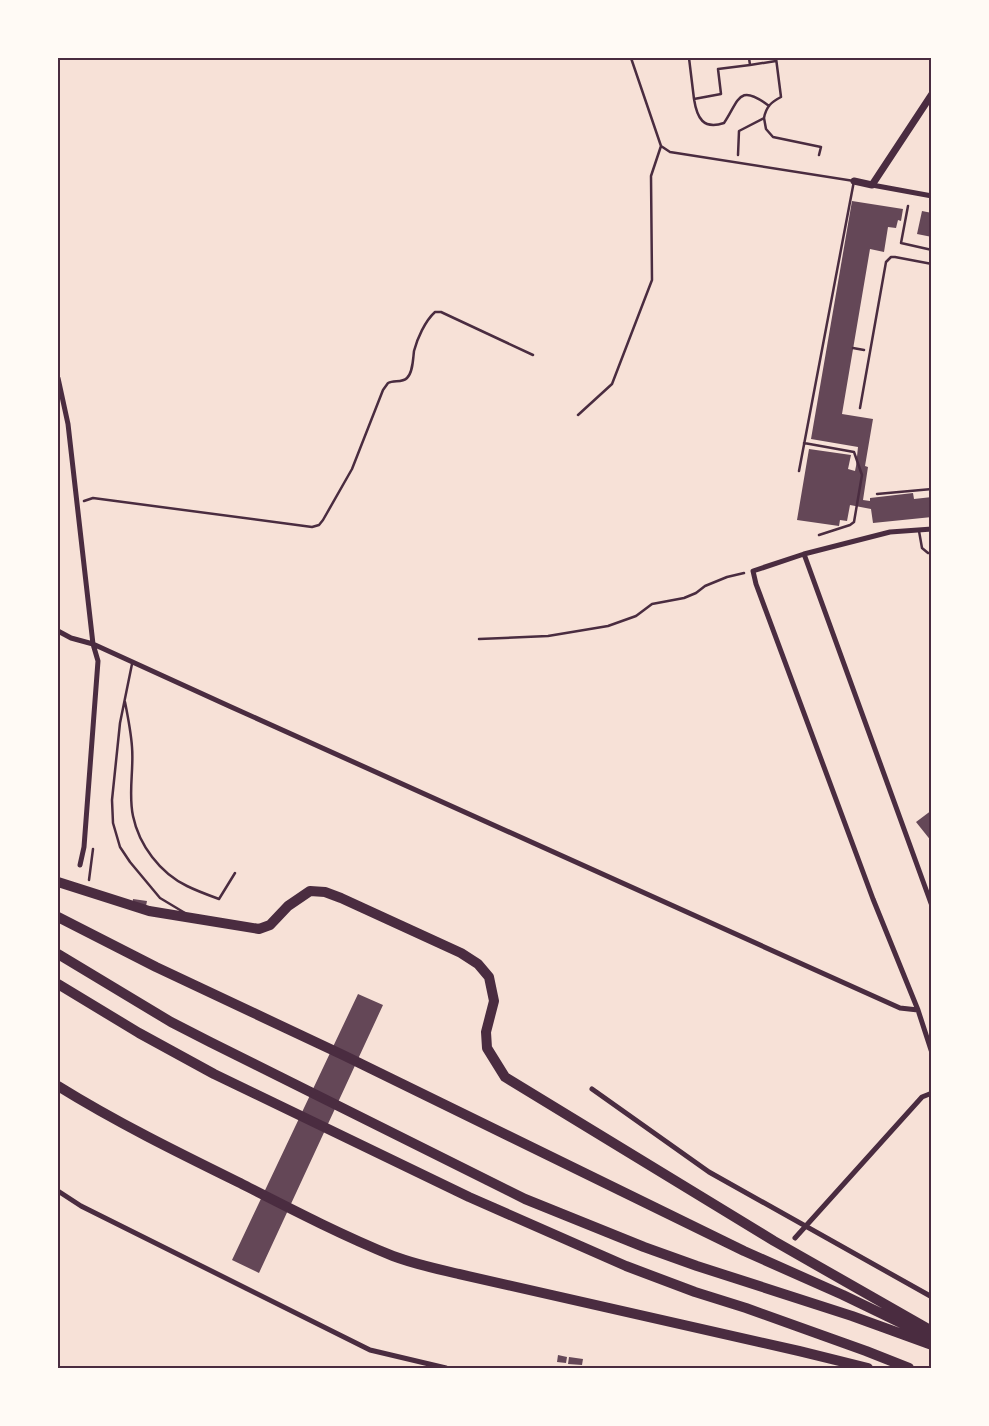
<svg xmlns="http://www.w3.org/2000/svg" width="989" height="1426" font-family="Roboto,sans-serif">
  <rect width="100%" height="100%" fill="#f7e1d7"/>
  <path fill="#644757" d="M 852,201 L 903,209 L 901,221 L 898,220 L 896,228 L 888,227 L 884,252 L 870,249 L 842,414 L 873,419 L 865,466 L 868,467 L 863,500 L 870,501 L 870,498 L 913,493 L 914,499 L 932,497 L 932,517 L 873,523 L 871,509 L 850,505 L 847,521 L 840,520 L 839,526 L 797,520 L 809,449 L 851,455 L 848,469 L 855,471 L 856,466 L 858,447 L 811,439 Z
    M 922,211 L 932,213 L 932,237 L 917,234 Z
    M 932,810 L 932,842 L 916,822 Z
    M 133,899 L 147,901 L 145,911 L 132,909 Z
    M 358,994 L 383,1005 L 259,1273 L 232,1260 Z
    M 558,1355 L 567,1357 L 566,1363 L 557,1362 Z
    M 569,1357 L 583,1359 L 582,1365 L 568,1364 Z"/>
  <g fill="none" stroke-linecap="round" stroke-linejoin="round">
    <path stroke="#4a2c40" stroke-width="2.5" d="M 689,58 L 694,99
      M 749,58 L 750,65 L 776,61
      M 750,65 L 718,69 L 721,94 L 694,99 C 697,118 703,130 724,123 C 739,101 738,82 769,106
      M 764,118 L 766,129 L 773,137 L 821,147 L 819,155
      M 738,155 L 739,131 L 764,118 C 766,107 771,102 781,97 L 776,58
      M 853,348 L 864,350
      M 84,501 L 93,498 L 312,527 L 319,525 L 323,520 L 352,469 L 383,390 L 388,383 C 394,380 402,383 407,378 C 413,372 413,359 414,351 C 417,339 425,321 435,312 L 441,312 L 533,355
      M 479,639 L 548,636 L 608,626 L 636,616 L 652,604 L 684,598 L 696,593 L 705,586 L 727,577 L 744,573
      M 89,880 L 93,849"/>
    <path stroke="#4a2c40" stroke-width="2.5" d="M 631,58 L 661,146 L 670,152 L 854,181 L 799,471
      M 908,206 L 901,243 L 932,250
      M 860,408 L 886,262 L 891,257 L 895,257 L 932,264
      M 578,415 L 612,384 L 652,280 L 651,176 L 661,146
      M 804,443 L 854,452 L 862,475 L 854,522 L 850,525 L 819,535
      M 877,494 L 932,489
      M 919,531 L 922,548 L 928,553 L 932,553
      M 132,664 L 120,723 L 112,800 L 113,823 L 120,847 L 130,862 L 160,898 L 185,913
      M 125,702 C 128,717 131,732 132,747 C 134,770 128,793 133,816 C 139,845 160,873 187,886 C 197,891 208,895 219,899 L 235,873"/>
    <path stroke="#4a2c40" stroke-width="5" d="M 872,185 L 932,196
      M 58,378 L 68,424 L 93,644 L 98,661 L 84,847 L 80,865
      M 932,529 L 890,532 L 804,554 L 932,906
      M 58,631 L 71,638 L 93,644 C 361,767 631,885 900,1008 L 918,1010 L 873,899 L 756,584 L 753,571 L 804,554
      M 918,1010 L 932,1053
      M 592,1089 L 709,1172 L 932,1297
      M 58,1191 L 81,1206 L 370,1350 L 446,1368
      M 795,1238 L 922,1097 L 932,1093"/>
    <path stroke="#4a2c40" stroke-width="7" d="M 854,181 L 872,185 L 932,94"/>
    <path stroke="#4a2c40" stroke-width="10" d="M 58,882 L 149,911 L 259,929 L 270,925 L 288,906 L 310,891 L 325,892 L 341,898 L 461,953 L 478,964 L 489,977 L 494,1001 L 486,1032 L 487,1048 L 505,1077 L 774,1241 L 932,1331
      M 58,917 L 156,967 L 343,1055 L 744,1251 L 843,1295 L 928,1336
      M 58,954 L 171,1022 L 210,1042 L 525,1199 L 644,1247 L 697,1266 L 852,1316 L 932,1345
      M 58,984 L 139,1033 L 214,1074 L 469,1197 L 626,1266 L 695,1292 L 746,1308 L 866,1351 L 909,1368
      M 58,1086 C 116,1122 177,1152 238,1182 C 289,1208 341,1235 393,1256 C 414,1264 437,1269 459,1274 L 799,1351 L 868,1368"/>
  </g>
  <rect width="989" height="1426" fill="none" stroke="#fffaf5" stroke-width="118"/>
  <rect x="59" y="59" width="871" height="1308" fill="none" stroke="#4a2c40" stroke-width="2"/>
</svg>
